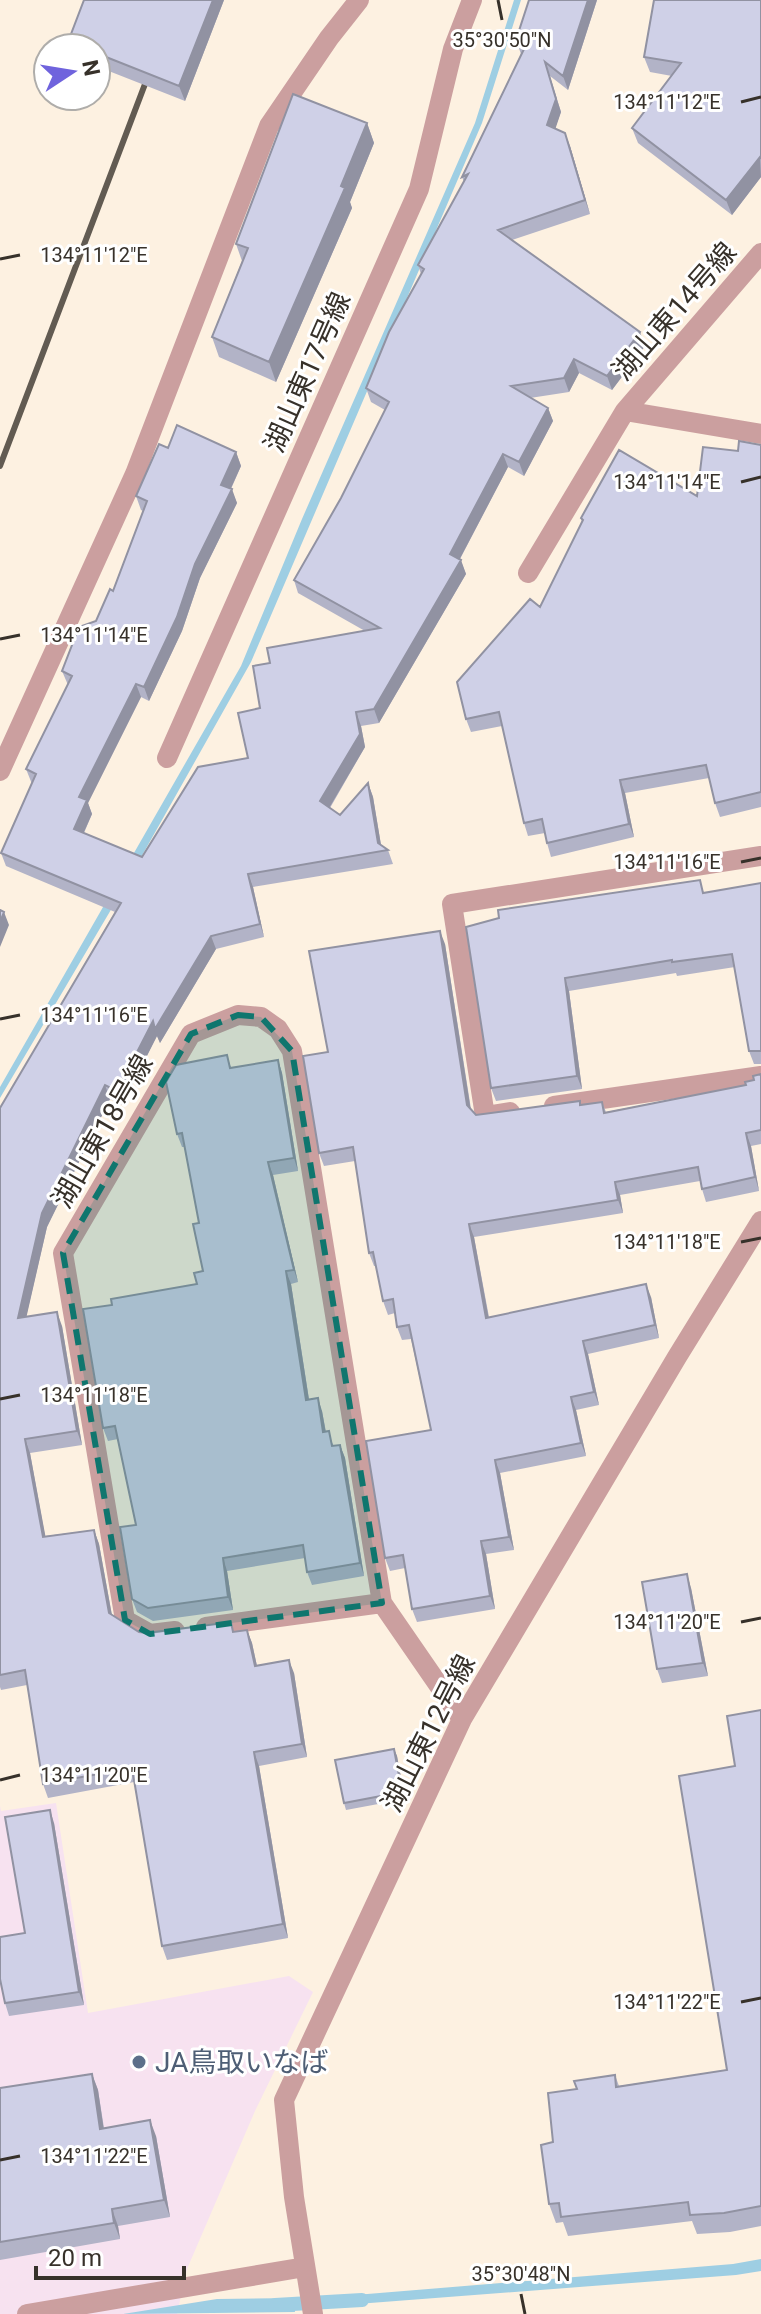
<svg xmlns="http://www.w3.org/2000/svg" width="761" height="2314" font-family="Roboto,'Noto Sans JP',sans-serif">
  <rect width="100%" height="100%" fill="#fdf1e1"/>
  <path fill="#f7e2f0" d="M 56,1803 L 88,2013 L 289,1976 L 313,1992 L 255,2111 L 187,2269 L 177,2314 L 0,2314 L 0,1806 L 1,1811 Z"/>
  <path fill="#9ecee3" d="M 514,0 L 521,0 L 482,123 L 251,662 L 122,891 L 0,1098 L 0,1087 L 241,666 L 302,519 L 475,123 Z
    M 761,2259 L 761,2271 L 736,2275 L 344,2305 L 343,2296 L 733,2264 Z
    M 293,2298 L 295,2312 L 123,2314 L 217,2299 Z"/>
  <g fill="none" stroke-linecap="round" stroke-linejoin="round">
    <path stroke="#9ecee3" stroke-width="14" d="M 275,2305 L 362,2300"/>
    <path stroke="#cb9f9f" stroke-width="20" d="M 0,771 L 135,474 L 269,126 L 329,38 L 359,0"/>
    <path stroke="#cb9f9f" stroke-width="20" d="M 761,253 L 625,411 L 761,434
      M 528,573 L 625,411
      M 167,758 L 419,189 L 453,49 L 472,0
      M 554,1106 L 761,1076
      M 510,1112 L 485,1116 L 452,904 L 761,856
      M 206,1627 L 382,1603
      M 175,1631 L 150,1634 L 125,1620 L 63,1253 L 191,1034 L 238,1015 L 261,1017 L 278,1029 L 292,1051 L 382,1603 L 462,1719
      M 27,2314 L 305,2267
      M 313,2314 L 294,2197 L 284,2100 L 462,1719 L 677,1357 L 761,1221"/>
    <path stroke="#625b52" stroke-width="6" d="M 0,466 L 153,63"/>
  </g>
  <path fill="#b2b3c7" d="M 84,0 L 224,0 L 185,101 L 96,66 L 96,48 L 70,48 L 68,42 Z
    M 597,0 L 568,90 L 550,76 L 561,112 L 555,128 L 570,146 L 590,214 L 512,240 L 645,346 L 612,390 L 579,373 L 569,392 L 530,398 L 548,408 L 553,421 L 524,476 L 508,467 L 460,559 L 466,574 L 379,723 L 361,726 L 365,747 L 330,808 L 340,815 L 368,783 L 373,797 L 381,845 L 388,850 L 393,864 L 253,887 L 264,937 L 216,949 L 160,1043 L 157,1036 L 122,1105 L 110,1099 L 47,1227 L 26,1317 L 62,1326 L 82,1445 L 30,1453 L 45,1536 L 94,1530 L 99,1544 L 112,1615 L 139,1632 L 147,1633 L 235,1632 L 247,1630 L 252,1643 L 257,1666 L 294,1673 L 307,1757 L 259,1766 L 288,1938 L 167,1960 L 162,1946 L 134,1782 L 48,1798 L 43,1784 L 27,1685 L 1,1690 L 0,1687 L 0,1108 L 115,912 L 6,866 L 1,853 L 32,784 L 26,769 L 68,685 L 62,671 L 96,621 L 113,591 L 143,511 L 141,510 L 136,496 L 168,448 L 236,452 L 241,466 L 231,489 L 237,503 L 200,578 L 182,631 L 149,701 L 141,697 L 88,803 L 92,814 L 84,833 L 142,857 L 248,758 L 270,663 L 365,631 L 298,593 L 294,580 L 341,498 L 385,410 L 371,402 L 366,388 L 421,274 L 418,265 L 464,182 L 462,177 L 521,54 L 516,40 Z
    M 761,0 L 761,177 L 732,215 L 638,143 L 632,128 L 672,76 L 650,72 L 644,57 Z
    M 367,123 L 374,143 L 350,202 L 352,208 L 276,382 L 219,357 L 212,337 L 242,261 L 236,244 Z
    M 761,445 L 761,807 L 720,817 L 715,803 L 709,778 L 625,793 L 634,837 L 551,857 L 547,843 L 545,833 L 528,836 L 524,823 L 502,726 L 471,732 L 466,719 L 540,607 L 582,522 L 581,518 L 697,496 L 738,451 Z
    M 761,883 L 761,1064 L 754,1064 L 749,1051 L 735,967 L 677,976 L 676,973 L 569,991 L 582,1089 L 496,1101 L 491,1088 L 466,927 L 705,893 Z
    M 445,944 L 471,1109 L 476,1115 L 602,1102 L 606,1112 L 746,1085 L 761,1074 L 761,1144 L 751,1146 L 759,1191 L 706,1202 L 702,1189 L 700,1181 L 620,1195 L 623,1213 L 474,1237 L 489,1317 L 651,1297 L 659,1338 L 588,1354 L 599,1405 L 576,1410 L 586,1456 L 500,1473 L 514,1550 L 486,1554 L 495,1609 L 417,1622 L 412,1609 L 405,1568 L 390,1571 L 385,1558 L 431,1430 L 411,1339 L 402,1340 L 397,1327 L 395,1313 L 388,1315 L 383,1301 L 376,1266 L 374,1266 L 369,1253 L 355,1161 L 324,1166 L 319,1153 L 328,1052 Z
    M 227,1055 L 231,1068 L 278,1060 L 282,1073 L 298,1171 L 273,1175 L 298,1282 L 291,1284 L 309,1399 L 322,1411 L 326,1432 L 334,1446 L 340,1445 L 345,1458 L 364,1576 L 312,1585 L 307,1572 L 305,1558 L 227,1571 L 233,1610 L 153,1621 L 137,1612 L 132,1599 L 136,1525 L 118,1439 L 108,1441 L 103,1428 L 112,1305 L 197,1284 L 203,1271 L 199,1223 L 185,1147 L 182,1147 L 177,1134 Z
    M 691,1588 L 708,1676 L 662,1683 L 657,1669 Z
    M 761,1710 L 761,2226 L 730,2232 L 697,2234 L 692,2221 L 568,2236 L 563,2222 L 556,2223 L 549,2204 L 553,2142 L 577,2089 L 615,2075 L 619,2086 L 727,2070 L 735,1766 Z
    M 394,1749 L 397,1756 L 405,1799 L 346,1810 L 344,1803 Z
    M 54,1823 L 84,2005 L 9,2016 L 5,2003 Z
    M 92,2074 L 98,2090 L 104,2128 L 156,2136 L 170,2217 L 118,2226 L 120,2239 L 0,2260 L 0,2088 Z"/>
  <path fill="#9192a2" d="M 213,0 L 224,0 L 185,101 L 179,86 Z
    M 588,0 L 597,0 L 568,90 L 563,76 Z
    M 545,62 L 561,112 L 552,139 L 547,125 Z
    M 367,123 L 374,143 L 350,202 L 352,208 L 276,382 L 269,362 Z
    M 565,133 L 570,146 L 590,214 L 585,200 Z
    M 760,157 L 761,177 L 732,215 L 726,200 Z
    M 640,332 L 645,346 L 612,390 L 607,376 Z
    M 574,359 L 579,373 L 569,392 L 564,378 Z
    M 548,408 L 553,421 L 524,476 L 519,462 Z
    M 236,452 L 241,466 L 226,499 L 221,485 Z
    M 503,454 L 508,467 L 455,568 L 450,554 Z
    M 232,489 L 237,503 L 200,578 L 182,631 L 149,701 L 144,687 L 195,564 Z
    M 461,560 L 466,574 L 379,723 L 374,709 Z
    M 136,684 L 141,697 L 88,803 L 92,814 L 79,843 L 74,829 L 79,797 Z
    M 356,712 L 361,726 L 365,747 L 325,815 L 320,801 Z
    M 620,780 L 625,793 L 634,837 L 629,824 Z
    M 368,783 L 373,797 L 382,851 L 378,843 Z
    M 248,874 L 253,887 L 264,937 L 260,924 Z
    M 4,912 L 9,925 L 0,947 L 0,922 Z
    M 440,931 L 445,944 L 472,1118 L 467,1105 Z
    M 211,936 L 216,949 L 160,1043 L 157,1036 L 122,1105 L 117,1091 L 153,1021 Z
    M 565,978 L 569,991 L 582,1089 L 577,1076 Z
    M 278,1060 L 282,1073 L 298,1171 L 294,1158 Z
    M 105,1085 L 110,1099 L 47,1227 L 23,1332 L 18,1318 L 42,1213 Z
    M 746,1133 L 751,1146 L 759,1191 L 755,1177 Z
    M 268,1162 L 273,1175 L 298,1282 L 294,1270 Z
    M 615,1182 L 620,1195 L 623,1213 L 618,1200 Z
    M 469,1224 L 474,1237 L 491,1331 L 486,1318 Z
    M 286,1271 L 291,1284 L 311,1413 L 306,1400 Z
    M 646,1284 L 651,1297 L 659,1338 L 655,1325 Z
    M 57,1312 L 62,1326 L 82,1445 L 77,1431 Z
    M 583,1341 L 588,1354 L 599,1405 L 594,1392 Z
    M 571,1397 L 576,1410 L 586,1456 L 581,1443 Z
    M 318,1398 L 322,1411 L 328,1445 L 323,1432 Z
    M 25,1439 L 30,1453 L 48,1550 L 43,1537 Z
    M 340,1445 L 345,1458 L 364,1576 L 360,1563 Z
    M 495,1460 L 500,1473 L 514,1550 L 509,1537 Z
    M 94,1530 L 99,1544 L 114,1627 L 109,1613 Z
    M 481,1541 L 486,1554 L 495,1609 L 490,1596 Z
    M 223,1558 L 227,1571 L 233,1610 L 228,1597 Z
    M 687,1574 L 691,1588 L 708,1676 L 703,1663 Z
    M 247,1630 L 252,1643 L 260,1680 L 255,1666 Z
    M 289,1660 L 294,1673 L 307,1757 L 302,1744 Z
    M 394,1749 L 397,1756 L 405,1799 L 402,1792 Z
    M 254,1752 L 259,1766 L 288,1938 L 283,1924 Z
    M 50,1810 L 54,1823 L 84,2005 L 79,1992 Z
    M 92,2074 L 98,2090 L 106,2145 L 100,2129 Z
    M 150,2120 L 156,2136 L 170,2217 L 164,2200 Z
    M 112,2209 L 118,2226 L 120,2239 L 114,2223 Z"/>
  <path fill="#cfd0e7" stroke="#9192a2" stroke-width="2" d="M 84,0 L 213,0 L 179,86 L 96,53 L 96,48 L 83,48 L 68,42 Z
    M 529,0 L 588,0 L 563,76 L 545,62 L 556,99 L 547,125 L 565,133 L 585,200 L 498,230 L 640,332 L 607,376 L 574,359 L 564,378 L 511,386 L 548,408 L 519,462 L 503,454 L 450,554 L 461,560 L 374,709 L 356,712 L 360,734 L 320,801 L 340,815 L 368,783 L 378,843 L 388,850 L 248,874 L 260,924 L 211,936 L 155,1029 L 153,1021 L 117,1091 L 105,1085 L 42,1213 L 18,1318 L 57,1312 L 77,1431 L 25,1439 L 43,1537 L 94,1530 L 109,1613 L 139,1632 L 147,1633 L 231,1622 L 233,1632 L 247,1630 L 255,1666 L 289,1660 L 302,1744 L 254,1752 L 283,1924 L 162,1946 L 132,1768 L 43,1784 L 25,1670 L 0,1675 L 0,1108 L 121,903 L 1,853 L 36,774 L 26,769 L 72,676 L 62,671 L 79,627 L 96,621 L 110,589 L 113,591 L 147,501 L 136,496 L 159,444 L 168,448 L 177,425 L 236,452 L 221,485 L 232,489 L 195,564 L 177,617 L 144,687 L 136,684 L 79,797 L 87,800 L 74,829 L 142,857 L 198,767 L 248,758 L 238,713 L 260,708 L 253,666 L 270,663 L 267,648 L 380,628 L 294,580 L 341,498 L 389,402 L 366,388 L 389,332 L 424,269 L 418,265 L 468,174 L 462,177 L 525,47 L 516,40 Z
    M 654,0 L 761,0 L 761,158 L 760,157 L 726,200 L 632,128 L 681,63 L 644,57 Z
    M 293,94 L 367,123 L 341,186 L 345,188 L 269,362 L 212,337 L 248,248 L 236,244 Z
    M 739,441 L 761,445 L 761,792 L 715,803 L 706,765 L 620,780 L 629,824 L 547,843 L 542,819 L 524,823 L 499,712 L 466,719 L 457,682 L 530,599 L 540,607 L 583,520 L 581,518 L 619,450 L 697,496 L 703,447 L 738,451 Z
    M 700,880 L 703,893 L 761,883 L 761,1051 L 749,1051 L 732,954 L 672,962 L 672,960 L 565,978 L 577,1076 L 491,1088 L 466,927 L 499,918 L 498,910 Z
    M 0,910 L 4,912 L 0,922 Z
    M 440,931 L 467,1105 L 476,1115 L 580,1101 L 580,1105 L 602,1102 L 604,1113 L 746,1085 L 745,1082 L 754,1080 L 753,1076 L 761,1074 L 761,1130 L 746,1133 L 755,1177 L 702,1189 L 698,1167 L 615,1182 L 618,1200 L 469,1224 L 486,1318 L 646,1284 L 655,1325 L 583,1341 L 594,1392 L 571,1397 L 581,1443 L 495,1460 L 509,1537 L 481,1541 L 490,1596 L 412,1609 L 403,1555 L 385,1558 L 366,1441 L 431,1430 L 409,1325 L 397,1327 L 393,1299 L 383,1301 L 373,1252 L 369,1253 L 353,1147 L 319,1153 L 303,1056 L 328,1052 L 309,951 Z
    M 227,1055 L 230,1068 L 278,1060 L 294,1158 L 268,1162 L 294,1270 L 286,1271 L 306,1400 L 318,1398 L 323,1432 L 329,1431 L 332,1446 L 340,1445 L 360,1563 L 307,1572 L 303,1545 L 223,1558 L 228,1597 L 148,1608 L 132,1599 L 120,1527 L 136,1525 L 115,1426 L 103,1428 L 83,1309 L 112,1305 L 111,1299 L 197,1284 L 194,1273 L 203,1271 L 193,1224 L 199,1223 L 182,1133 L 177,1134 L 166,1082 L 176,1065 Z
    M 687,1574 L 703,1663 L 657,1669 L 642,1582 Z
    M 761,1710 L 761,2206 L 724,2213 L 690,2215 L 688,2202 L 561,2217 L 559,2203 L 549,2204 L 541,2145 L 553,2142 L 548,2093 L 577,2089 L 574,2081 L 615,2075 L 616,2087 L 727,2070 L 679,1776 L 735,1766 L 727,1716 Z
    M 394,1749 L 402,1792 L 344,1803 L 335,1760 Z
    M 50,1810 L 79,1992 L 5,2003 L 0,1979 L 0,1937 L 25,1933 L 5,1817 Z
    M 92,2074 L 100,2129 L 150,2120 L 164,2200 L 112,2209 L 114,2223 L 0,2242 L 0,2088 Z"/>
  <path fill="#0f766e" fill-opacity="0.2" stroke="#0f766e" stroke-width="6" stroke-dasharray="16 10" stroke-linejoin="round" d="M 238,1015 L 261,1017 L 292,1051 L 382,1603 L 150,1634 L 125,1620 L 63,1253 L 191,1034 Z"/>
  <path fill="none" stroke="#37312a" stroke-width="3" d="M 498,0 L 502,20M 741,102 L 761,97M 0,259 L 20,255M 741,482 L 761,477M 0,639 L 20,635M 741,862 L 761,858M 0,1019 L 20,1015M 741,1242 L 761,1238M 0,1399 L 20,1395M 741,1622 L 761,1618M 0,1780 L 20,1775M 741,2002 L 761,1998M 0,2160 L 20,2156M 521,2294 L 525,2314"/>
  <circle fill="#5c6f8a" stroke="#fff" stroke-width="3" cx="139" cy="2062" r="8"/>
  <g text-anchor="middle" stroke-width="6" stroke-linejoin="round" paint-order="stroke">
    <g font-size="28" fill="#37312a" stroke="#fff">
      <text transform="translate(674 311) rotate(-49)" y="10">湖山東14号線</text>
      <text transform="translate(307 372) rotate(-66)" y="10">湖山東17号線</text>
      <text transform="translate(102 1131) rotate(-60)" y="10">湖山東18号線</text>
      <text transform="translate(428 1733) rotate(-63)" y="10">湖山東12号線</text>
    </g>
    <g font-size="28" fill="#4e5e75" stroke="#fff" text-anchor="start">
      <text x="155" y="2072">JA鳥取いなば</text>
    </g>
  </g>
  <g font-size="20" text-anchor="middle" fill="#37312a" stroke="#fff" stroke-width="6" stroke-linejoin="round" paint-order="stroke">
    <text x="502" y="47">35°30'50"N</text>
    <text x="667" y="109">134°11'12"E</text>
    <text x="94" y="262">134°11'12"E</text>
    <text x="667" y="489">134°11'14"E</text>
    <text x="94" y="642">134°11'14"E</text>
    <text x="667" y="869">134°11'16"E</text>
    <text x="94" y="1022">134°11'16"E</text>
    <text x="667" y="1249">134°11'18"E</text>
    <text x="94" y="1402">134°11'18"E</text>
    <text x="667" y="1629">134°11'20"E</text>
    <text x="94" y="1782">134°11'20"E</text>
    <text x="667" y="2009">134°11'22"E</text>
    <text x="94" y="2163">134°11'22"E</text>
    <text x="521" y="2281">35°30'48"N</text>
  </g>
  <g transform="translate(72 72) rotate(78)"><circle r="38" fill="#ffffff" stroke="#afadaa" stroke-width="2"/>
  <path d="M0-6L14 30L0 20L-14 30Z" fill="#6f63dd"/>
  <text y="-12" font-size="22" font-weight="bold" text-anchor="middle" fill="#37312a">N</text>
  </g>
  <path d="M36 2266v12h148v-12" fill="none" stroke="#37312a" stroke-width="4"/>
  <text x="48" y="2266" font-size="24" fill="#37312a" stroke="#ffffff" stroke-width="6" paint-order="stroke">20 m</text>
</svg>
